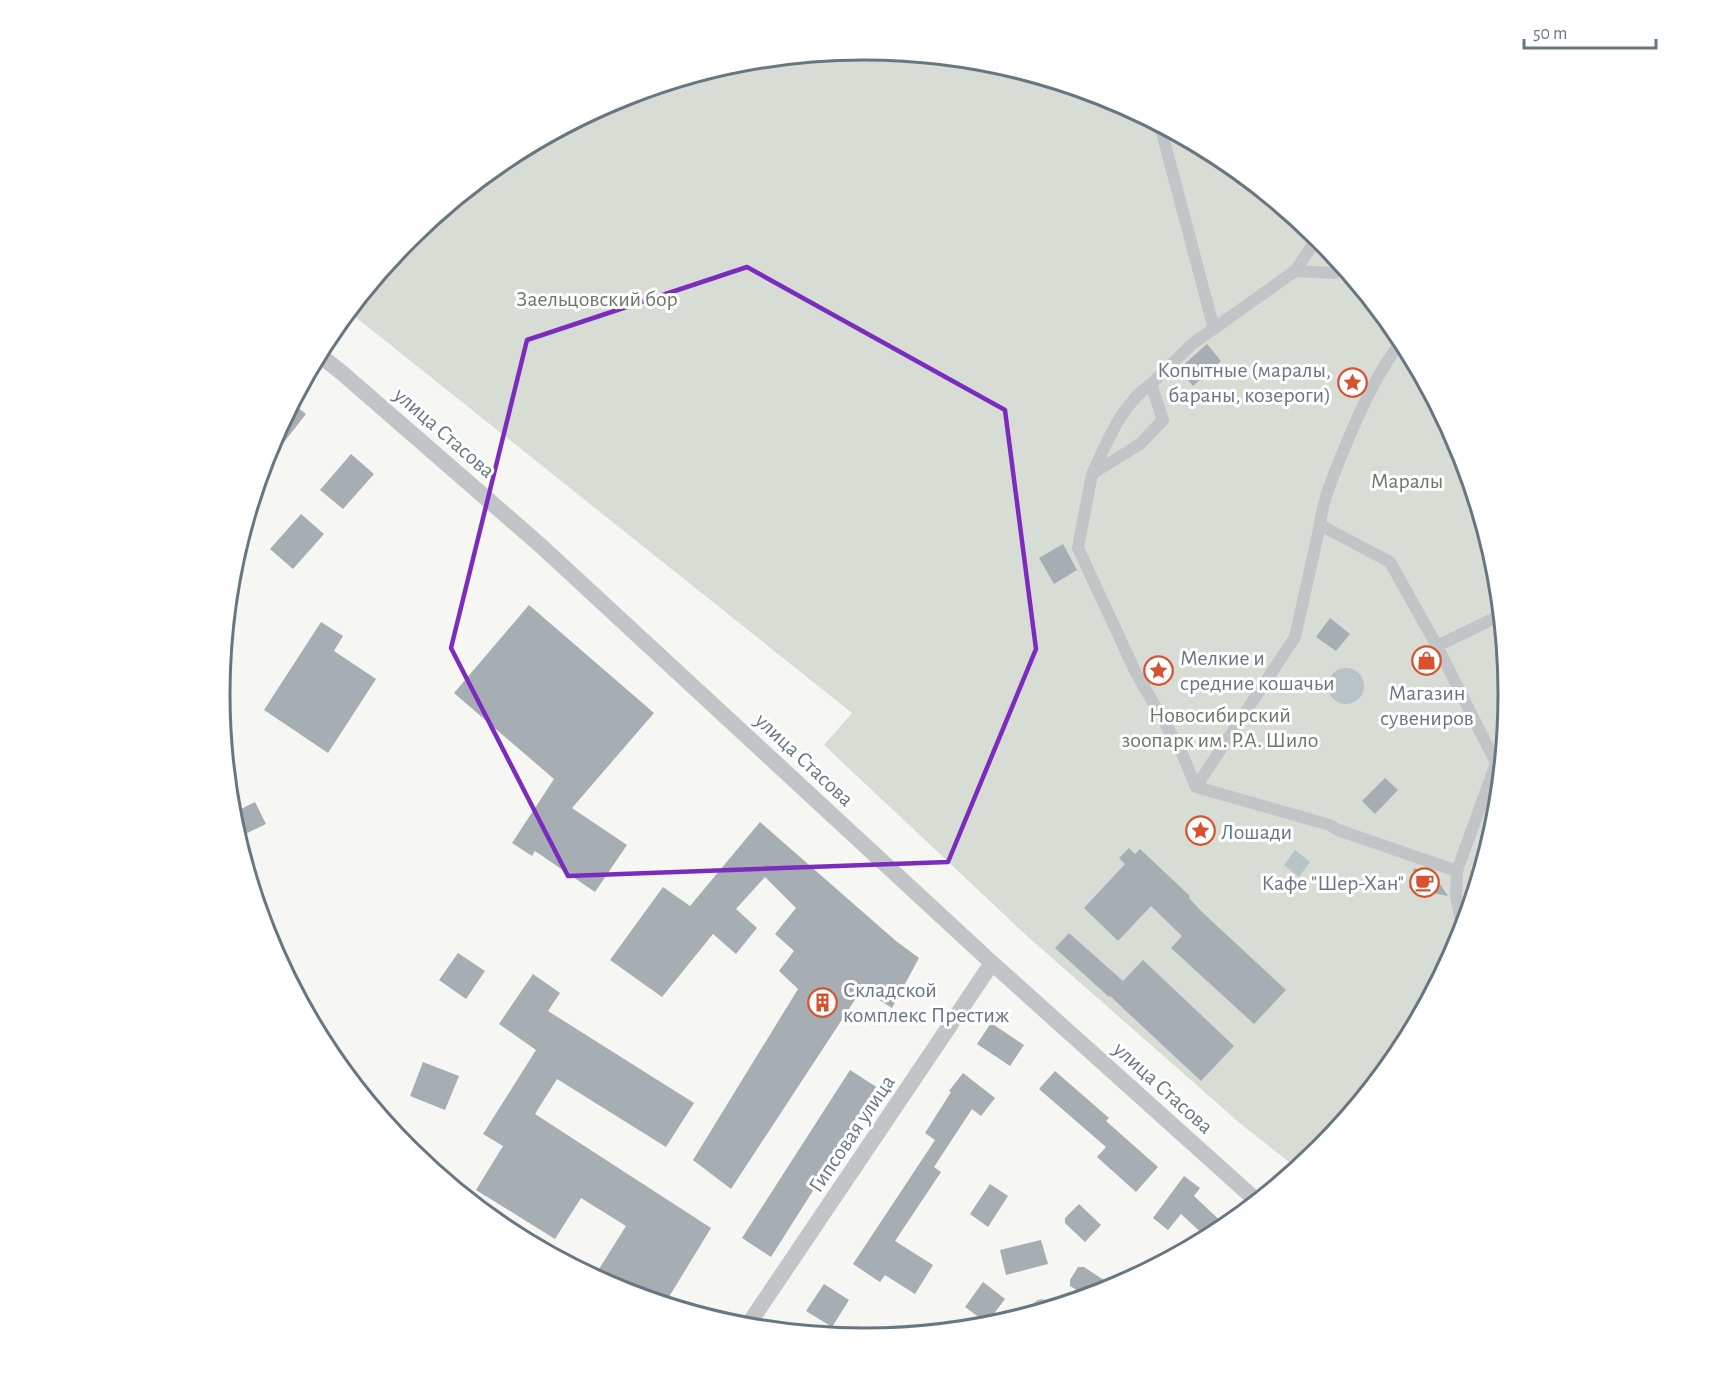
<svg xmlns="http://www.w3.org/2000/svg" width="1728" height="1389" font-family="'Alegreya Sans',sans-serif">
  <rect width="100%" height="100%" fill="#f6f6f3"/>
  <path fill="#d7ddd4" d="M 864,50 L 990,62 L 1111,99 L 1223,158 L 1320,239 L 1400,336 L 1460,448 L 1497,569 L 1509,695 L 1497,821 L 1460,942 L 1400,1053 L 1320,1151 L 1298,1169 L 1242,1125 L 1027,936 L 824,745 L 852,713 L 348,311 L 408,238 L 506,158 L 617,98 L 739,62 Z"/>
  <path fill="#b8c3c7" d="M1328 686a18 18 0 1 1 36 0a18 18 0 1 1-36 0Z
    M 1295,850 L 1310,862 L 1299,877 L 1284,865 Z"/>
  <path fill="#a6aeb3" d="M 1207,344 L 1221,361 L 1193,386 L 1179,369 Z
    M 292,403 L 306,414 L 270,460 L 265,457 L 268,447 Z
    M 351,454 L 374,474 L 343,509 L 320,490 Z
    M 301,514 L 324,534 L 293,569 L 270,549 Z
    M 1063,544 L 1077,570 L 1054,584 L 1039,558 Z
    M 529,605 L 654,713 L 572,808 L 627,845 L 595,892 L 535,851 L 532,856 L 512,843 L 554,779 L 454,693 Z
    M 1330,618 L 1350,634 L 1336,651 L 1316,637 Z
    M 321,622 L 343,636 L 334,651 L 376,679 L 328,753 L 264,710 Z
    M 1385,778 L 1398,790 L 1375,814 L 1362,801 Z
    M 255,802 L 266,824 L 237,838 L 231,814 Z
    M 760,822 L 896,941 L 919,958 L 892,1008 L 862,989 L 731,1189 L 693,1160 L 798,989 L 779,971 L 794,951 L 775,934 L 796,908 L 765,877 L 736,909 L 757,928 L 736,954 L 713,934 L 662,997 L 610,960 L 663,887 L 690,906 Z
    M 1129,848 L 1135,854 L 1140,849 L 1190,896 L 1189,898 L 1202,912 L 1286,990 L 1254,1024 L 1171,948 L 1182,936 L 1151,906 L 1118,941 L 1084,908 L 1125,864 L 1119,858 Z
    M 1414,868 L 1434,875 L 1448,896 L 1409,888 Z
    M 1069,933 L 1123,981 L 1143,960 L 1234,1046 L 1201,1081 L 1110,996 L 1109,997 L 1055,948 Z
    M 458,953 L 485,971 L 466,999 L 439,980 Z
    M 533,974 L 560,993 L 548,1011 L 694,1103 L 666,1147 L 557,1079 L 535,1114 L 711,1228 L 664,1305 L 648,1300 L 599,1269 L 626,1226 L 581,1198 L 555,1239 L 476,1190 L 503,1146 L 483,1134 L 536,1050 L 499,1024 Z
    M 991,1023 L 1024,1045 L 1010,1066 L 977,1044 Z
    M 423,1062 L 459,1076 L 445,1110 L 410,1096 Z
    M 850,1070 L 878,1088 L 771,1257 L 742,1238 Z
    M 1055,1071 L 1109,1118 L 1106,1121 L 1158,1167 L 1136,1192 L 1097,1157 L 1106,1147 L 1039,1089 Z
    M 963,1073 L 995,1098 L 981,1116 L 972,1109 L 934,1167 L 941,1172 L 895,1241 L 933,1265 L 915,1294 L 885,1275 L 880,1282 L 853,1264 L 935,1140 L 925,1133 L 951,1092 L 949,1091 Z
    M 1184,1176 L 1200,1188 L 1194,1196 L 1227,1227 L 1208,1239 L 1181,1214 L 1168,1230 L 1153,1218 Z
    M 990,1184 L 1008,1196 L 988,1227 L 970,1214 Z
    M 1079,1204 L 1101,1225 L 1085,1242 L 1065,1223 L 1065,1218 Z
    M 1041,1240 L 1048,1264 L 1006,1275 L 1000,1250 Z
    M 1078,1267 L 1084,1267 L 1116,1288 L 1088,1297 L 1070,1286 L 1070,1280 Z
    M 983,1282 L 1005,1299 L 987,1323 L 965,1307 Z
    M 824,1284 L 849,1300 L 832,1327 L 806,1311 Z"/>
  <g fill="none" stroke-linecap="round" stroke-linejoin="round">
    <path stroke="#c1c5c8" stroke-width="12" d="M 1160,125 L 1214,329
      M 1295,271 L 1318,237
      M 1402,340 C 1375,376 1357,417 1340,459 C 1331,482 1323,500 1320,525 L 1390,562 L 1437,646 L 1501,615
      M 1151,384 L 1192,344 L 1295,271 L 1334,273 L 1343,266
      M 1092,474 C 1108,441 1120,406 1151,384 L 1163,420 L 1140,444 L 1092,474 L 1078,548 L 1135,671 L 1181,751 L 1196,787
      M 1437,646 L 1496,763 L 1457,871 L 1456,896 L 1463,931
      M 1196,787 L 1295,637 L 1320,525
      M 1196,787 L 1330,825 L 1338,830 L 1457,871"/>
    <path stroke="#c1c5c8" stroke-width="16" d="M 318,354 L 341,372 L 540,545 L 992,963 L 1258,1202
      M 1041,1307 L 1044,1311
      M 746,1328 L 992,963"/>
  </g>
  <path fill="none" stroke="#7b2cbf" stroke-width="4.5" stroke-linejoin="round" d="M 747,267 L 1005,410 L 1036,649 L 948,862 L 568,876 L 451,648 L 527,340 Z"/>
  <defs>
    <symbol id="sight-ring" viewBox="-11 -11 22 22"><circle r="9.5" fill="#fff" stroke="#d9522f" stroke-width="1.5"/><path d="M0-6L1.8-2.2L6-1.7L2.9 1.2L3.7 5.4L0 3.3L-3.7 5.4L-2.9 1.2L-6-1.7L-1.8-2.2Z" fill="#d9522f"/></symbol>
    <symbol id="shop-ring" viewBox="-11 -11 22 22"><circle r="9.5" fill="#fff" stroke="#d9522f" stroke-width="1.5"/><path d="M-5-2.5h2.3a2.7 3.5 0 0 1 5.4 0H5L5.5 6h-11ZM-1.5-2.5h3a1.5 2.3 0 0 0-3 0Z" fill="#d9522f"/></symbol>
    <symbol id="cafe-ring" viewBox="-11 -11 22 22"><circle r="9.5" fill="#fff" stroke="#d9522f" stroke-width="1.5"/><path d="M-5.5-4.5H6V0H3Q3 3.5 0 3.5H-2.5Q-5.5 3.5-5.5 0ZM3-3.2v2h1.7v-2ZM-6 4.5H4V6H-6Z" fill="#d9522f"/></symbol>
    <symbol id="building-ring" viewBox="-11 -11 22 22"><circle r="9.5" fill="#fff" stroke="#d9522f" stroke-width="1.5"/><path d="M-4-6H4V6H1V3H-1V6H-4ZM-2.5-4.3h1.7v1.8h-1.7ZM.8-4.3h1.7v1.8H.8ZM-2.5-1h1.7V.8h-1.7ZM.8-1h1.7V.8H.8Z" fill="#d9522f"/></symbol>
  </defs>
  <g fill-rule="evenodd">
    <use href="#sight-ring" x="1336" y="366" width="33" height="33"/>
    <use href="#shop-ring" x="1410" y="644" width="33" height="33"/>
    <use href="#sight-ring" x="1142" y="654" width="33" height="33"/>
    <use href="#sight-ring" x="1184" y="814" width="33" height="33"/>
    <use href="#cafe-ring" x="1408" y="866" width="33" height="33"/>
    <use href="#building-ring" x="806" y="986" width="33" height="33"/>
  </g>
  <g text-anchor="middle" stroke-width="6" stroke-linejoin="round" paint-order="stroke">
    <g font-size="22" fill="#6a7a65" stroke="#fff">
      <text x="597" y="306">Заельцовский бор</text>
      <text x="1407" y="488">Маралы</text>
      <text x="1220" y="722">Новосибирский<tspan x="1220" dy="25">зоопарк им. Р.А. Шило</tspan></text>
    </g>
    <g font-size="22" fill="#667782" stroke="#fff" text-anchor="start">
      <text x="1331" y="377" text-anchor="end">Копытные (маралы,<tspan x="1331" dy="25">бараны, козероги)</tspan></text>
      <text x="1180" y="665">Мелкие и<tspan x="1180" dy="25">средние кошачьи</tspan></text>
      <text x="1427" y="700" text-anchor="middle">Магазин<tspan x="1427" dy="25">сувениров</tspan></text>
      <text x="1221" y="839">Лошади</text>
      <text x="1404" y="890" text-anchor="end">Кафе "Шер-Хан"</text>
      <text x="843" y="997">Складской<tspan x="843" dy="25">комплекс Престиж</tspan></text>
    </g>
    <g font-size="22" fill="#667782" stroke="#fff">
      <text transform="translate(445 432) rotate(41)" y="8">улица Стасова</text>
      <text transform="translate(805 759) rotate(43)" y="8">улица Стасова</text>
      <text transform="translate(1164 1087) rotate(42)" y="8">улица Стасова</text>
      <text transform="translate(851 1133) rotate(-56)" y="8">Гипсовая улица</text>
    </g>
  </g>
  <path d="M0 0H1728V1389H0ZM230 694a634 634 0 1 1 1268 0a634 634 0 1 1-1268 0Z" fill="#fff" fill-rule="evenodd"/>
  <path fill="none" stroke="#667782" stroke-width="3" d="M230 694a634 634 0 1 1 1268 0a634 634 0 1 1-1268 0Z"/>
  <path d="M1524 39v9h132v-9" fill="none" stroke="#667782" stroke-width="3"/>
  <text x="1533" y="39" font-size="18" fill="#667782" stroke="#ffffff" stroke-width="4.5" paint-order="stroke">50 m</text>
</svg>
